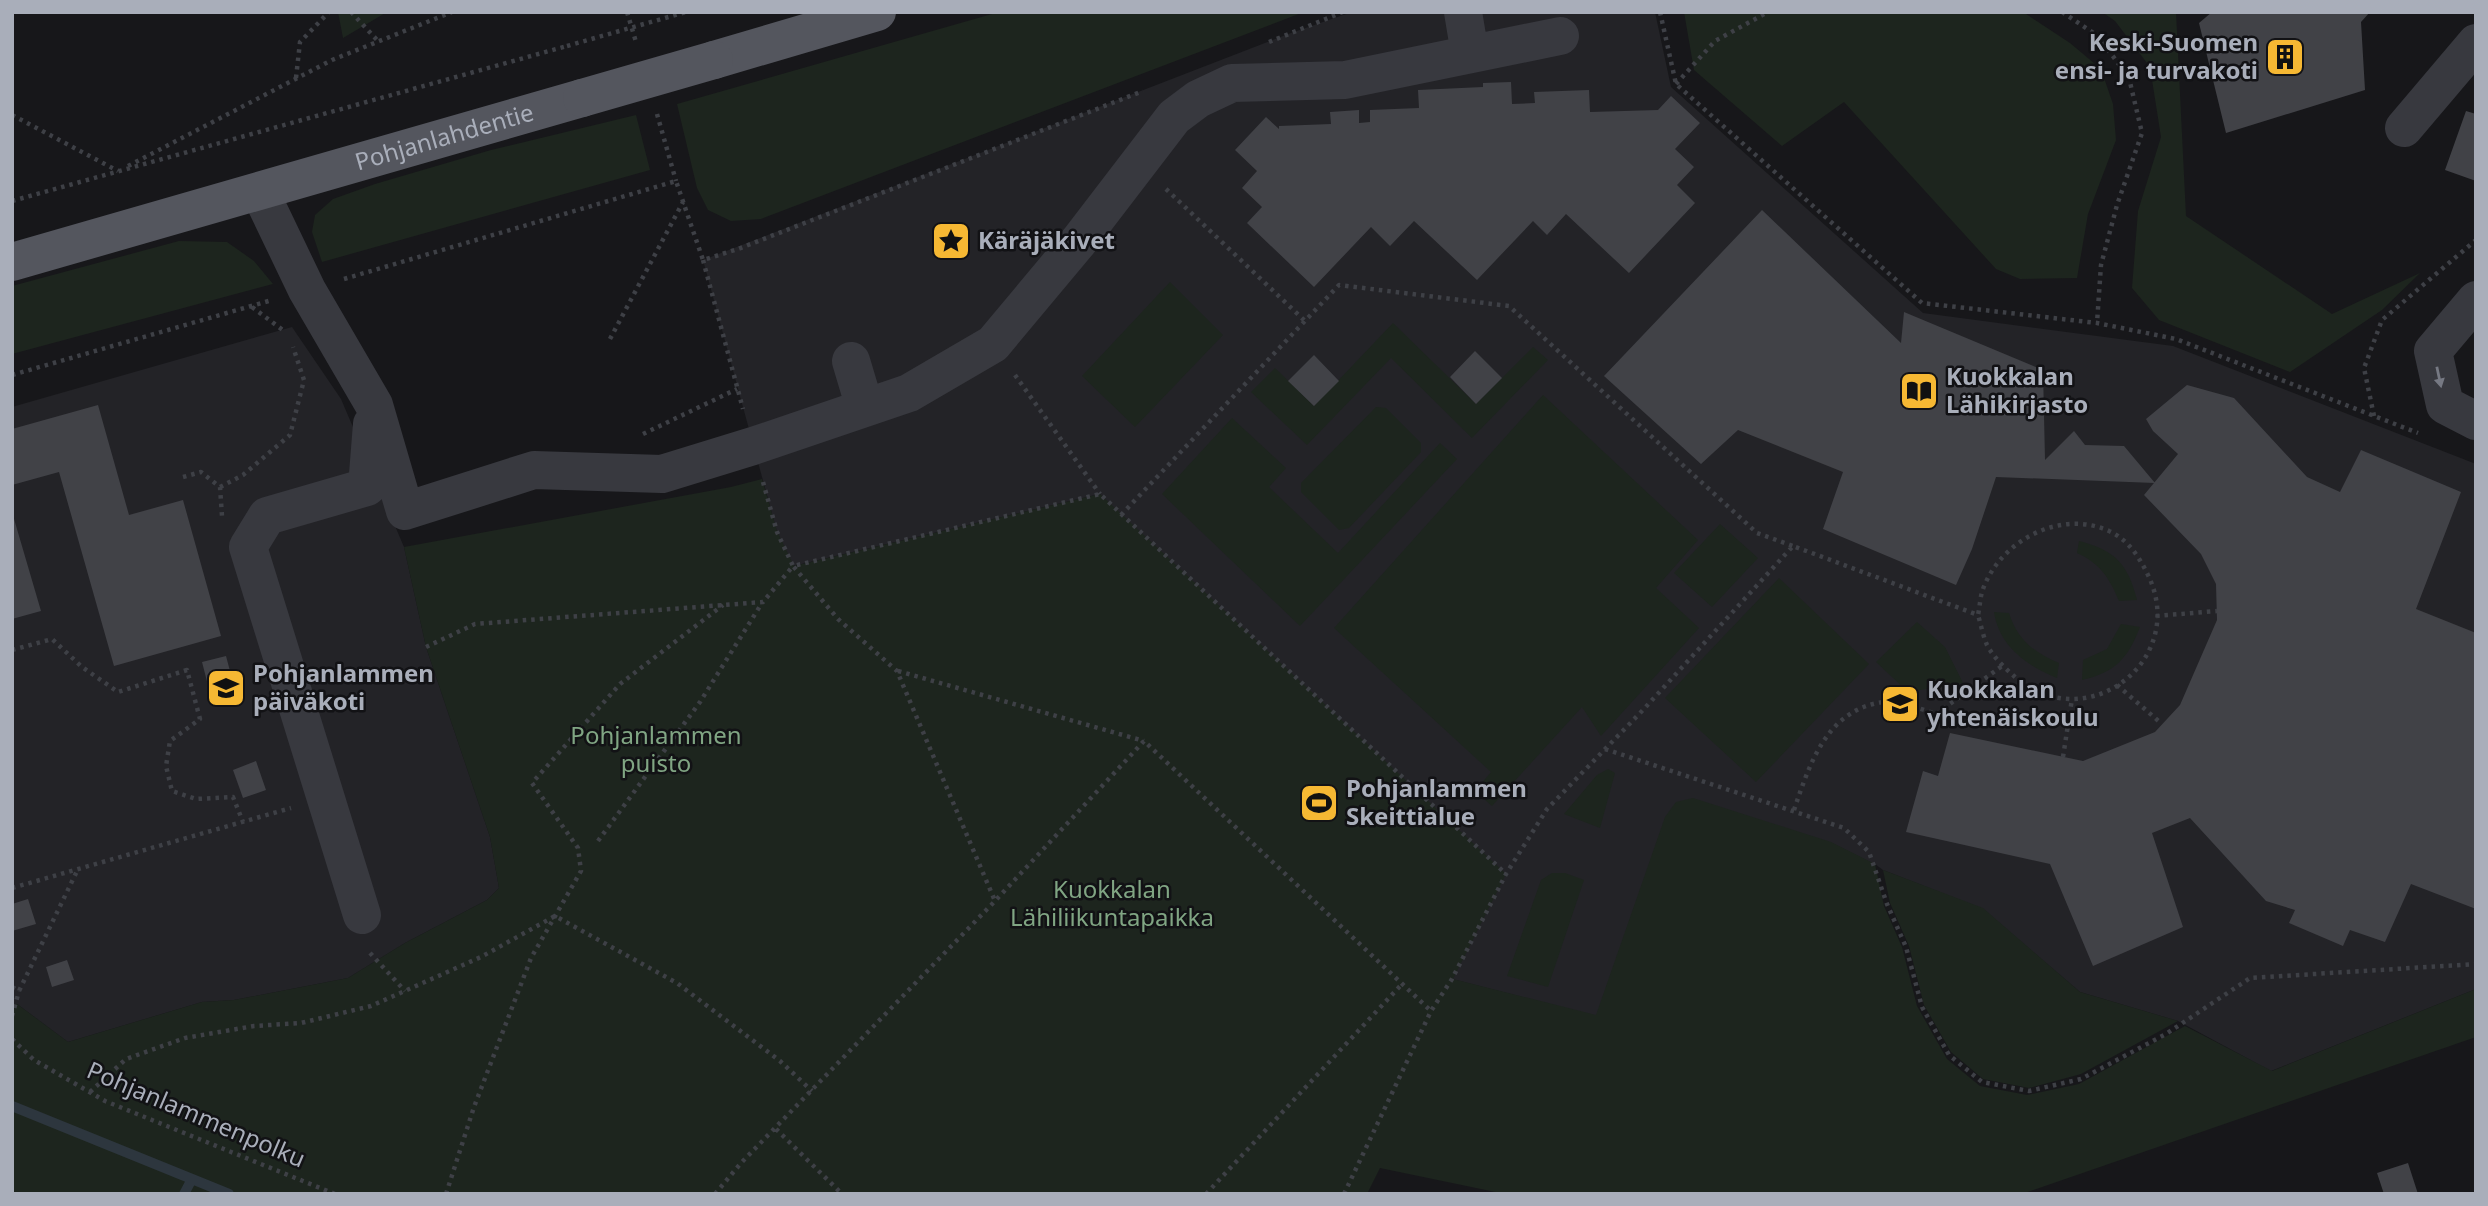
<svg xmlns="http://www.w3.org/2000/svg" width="2488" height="1206" font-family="'Noto Sans',sans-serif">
  <rect width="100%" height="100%" fill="#17171a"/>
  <path fill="#232327" d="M 1352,12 L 1655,12 L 1671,87 L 1923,313 L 2173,346 L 2476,464 L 2476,989 L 2271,1071 L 2178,1021 L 2080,992 L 1983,909 L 1883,870 L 1875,864 L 1745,1122 L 1596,1016 L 1452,979 L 1100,494 L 793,566 L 777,532 L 703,260 L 1291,33 Z
    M 292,327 L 341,399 L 404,547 L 426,647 L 490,837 L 499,888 L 487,900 L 405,943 L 348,978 L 234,1000 L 202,1002 L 68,1042 L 17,1004 L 12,1004 L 12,407 Z"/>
  <path fill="#1d251e" d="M 338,12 L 387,12 L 343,38 Z
    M 999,12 L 1304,12 L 761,219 L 731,221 L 708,210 L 697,188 L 677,104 Z
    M 1684,12 L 2023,12 L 2070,43 L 2101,69 L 2113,104 L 2116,140 L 2088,214 L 2077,278 L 2020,279 L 1996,269 L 1844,102 L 1782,146 L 1694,70 Z
    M 2102,12 L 2176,12 L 2186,216 L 2332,314 L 2420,273 L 2382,310 L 2290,372 L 2159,320 L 2132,288 L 2138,211 L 2161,137 L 2150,67 L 2115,21 Z
    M 636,115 L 650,170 L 322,262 L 312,232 L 315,215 L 333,199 L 375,184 L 491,150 Z
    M 179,241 L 227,242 L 254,261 L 273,284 L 12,354 L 12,286 Z
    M 1170,282 L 1223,335 L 1135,427 L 1082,376 Z
    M 1393,323 L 1476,404 L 1533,347 L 1548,360 L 1472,438 L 1391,358 L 1307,445 L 1251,392 L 1275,368 L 1314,406 Z
    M 1543,395 L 1698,540 L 1656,588 L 1699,628 L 1601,736 L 1582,707 L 1492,806 L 1475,791 L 1491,772 L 1334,628 Z
    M 1376,407 L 1386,408 L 1421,443 L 1421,452 L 1349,528 L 1339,530 L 1301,492 L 1301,483 Z
    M 1232,418 L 1286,468 L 1269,487 L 1338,553 L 1440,443 L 1457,459 L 1300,626 L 1162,494 Z
    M 762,479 L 777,531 L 794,566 L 1100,494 L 1506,874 L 1453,979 L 1596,1015 L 1665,817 L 1676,802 L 1693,798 L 1831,842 L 1875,864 L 1884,906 L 1902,947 L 1917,1006 L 1947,1059 L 1980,1086 L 2027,1095 L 2079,1084 L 2185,1026 L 2272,1071 L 2476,989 L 2476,1037 L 2022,1194 L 1505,1194 L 1380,1168 L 1367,1194 L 12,1194 L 12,1004 L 17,1004 L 68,1042 L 202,1002 L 234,1000 L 348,978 L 405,943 L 487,900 L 499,888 L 490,837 L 426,647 L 404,547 L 731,487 Z
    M 1720,524 L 1758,558 L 1712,607 L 1674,573 Z
    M 2079,541 C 2115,550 2128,564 2137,600 L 2119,601 C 2110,579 2100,563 2077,553 Z
    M 1779,578 L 1869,664 L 1756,782 L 1665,698 Z
    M 1994,612 L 2009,613 C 2017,639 2034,653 2059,663 L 2057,678 C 2027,666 1999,646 1994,612 Z
    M 1917,622 L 1945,647 L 1963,683 L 1908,692 L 1876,662 Z
    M 2121,624 L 2140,627 C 2128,658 2116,672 2082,680 L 2083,660 L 2107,649 Z
    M 1608,769 L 1615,773 L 1600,828 L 1564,814 L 1597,775 Z
    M 1883,870 L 1983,908 L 2080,992 L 2178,1021 L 2081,1074 L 2029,1088 L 1983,1079 L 1951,1052 L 1924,1005 L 1909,946 L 1890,903 Z
    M 1552,873 L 1565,873 L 1584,880 L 1548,987 L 1507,976 L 1541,880 Z"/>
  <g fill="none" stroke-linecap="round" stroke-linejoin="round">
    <path stroke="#2d363e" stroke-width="10" d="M 12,1106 L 229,1194
      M 184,1194 L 192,1179"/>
  </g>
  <path fill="#414247" d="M 2212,12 L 2370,12 L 2361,22 L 2365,90 L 2226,133 L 2199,23 Z
    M 1511,82 L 1512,104 L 1535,103 L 1534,92 L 1589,90 L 1590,112 L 1658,110 L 1671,96 L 1700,123 L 1675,149 L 1694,167 L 1677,185 L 1695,203 L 1629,273 L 1566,214 L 1547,235 L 1533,221 L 1477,280 L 1414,221 L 1390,246 L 1371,227 L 1314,287 L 1247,223 L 1262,207 L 1242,188 L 1257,171 L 1235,150 L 1266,117 L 1279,129 L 1279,126 L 1331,124 L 1330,112 L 1359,110 L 1359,123 L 1370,122 L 1370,110 L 1419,108 L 1418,90 L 1483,87 L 1483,83 Z
    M 2466,111 L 2476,114 L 2476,181 L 2445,170 Z
    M 1762,210 L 1901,343 L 1904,312 L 2043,370 L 2045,460 L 2074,431 L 2085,445 L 2124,446 L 2155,483 L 1996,477 L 1972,549 L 1956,585 L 1823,529 L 1843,472 L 1738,430 L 1701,464 L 1604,376 Z
    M 1475,351 L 1502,378 L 1476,404 L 1450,377 Z
    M 1314,355 L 1339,381 L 1314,406 L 1288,381 Z
    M 2187,385 L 2234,398 L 2307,477 L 2340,492 L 2361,450 L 2461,492 L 2416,609 L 2476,633 L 2476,909 L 2411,884 L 2385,942 L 2350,930 L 2343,946 L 2289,923 L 2295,910 L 2266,901 L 2190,818 L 2152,833 L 2183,927 L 2093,966 L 2050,864 L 1906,832 L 1923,771 L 1938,776 L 1950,733 L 2083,761 L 2155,732 L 2180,705 L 2217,620 L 2216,584 L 2201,554 L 2144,495 L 2178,454 L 2153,431 L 2146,419 Z
    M 98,405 L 129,515 L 183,500 L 221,636 L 114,666 L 59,472 L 12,485 L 12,429 Z
    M 12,512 L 41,611 L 12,619 Z
    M 226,656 L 234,686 L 210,693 L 202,662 Z
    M 256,761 L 266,790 L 243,798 L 233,770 Z
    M 28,899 L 36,924 L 12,931 L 12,904 Z
    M 67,960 L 74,980 L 52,987 L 46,967 Z
    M 2408,1163 L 2418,1194 L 2384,1194 L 2377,1173 Z"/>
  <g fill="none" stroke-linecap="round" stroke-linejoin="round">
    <path stroke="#3e4046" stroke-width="4.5" stroke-dasharray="3.5 5" stroke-linecap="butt" d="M 351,12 L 378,41
      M 627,12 L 636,42
      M 1660,12 L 1676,84 L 1922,303 L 2097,323 L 2176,339 L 2418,433
      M 2062,12 L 2098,36 L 2129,78 L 2142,133 L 2117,205 L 2101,265 L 2097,323
      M 1269,42 L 1343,12
      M 296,78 L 300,42 L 329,12
      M 1676,84 L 1715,41 L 1768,12
      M 657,114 L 676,181
      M 12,115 L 118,171
      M 128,166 L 332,60 L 452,12
      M 1166,189 L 1305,321
      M 12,201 L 567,46
      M 703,260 L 743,409
      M 344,279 L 676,181 L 703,260 L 738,249 L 1143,91
      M 252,307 L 284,331
      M 610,339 L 683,202
      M 12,375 L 272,300
      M 1015,375 L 1100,494
      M 2374,416 L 2364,368 L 2382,320 L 2476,240
      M 643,434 L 737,389
      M 183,477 L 201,472 L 220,487 L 222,516
      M 763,482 L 777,532 L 793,566 L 1100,494 L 1506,874
      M 220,487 L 243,475 L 290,435 L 304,380 L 293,347
      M 1121,515 L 1339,285 L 1509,306 L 1757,533 L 1793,546
      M 2156,616 L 2217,611
      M 426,647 L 475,624 L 763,602 L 793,566 L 838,619 L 897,671 L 995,901
      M 12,650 L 52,639 L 82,667 L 118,692 L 187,670 L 200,719 L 170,741 L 166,766 L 172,791 L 196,799 L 233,797 L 243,822
      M 898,671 L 1144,741
      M 2117,685 L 2162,724
      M 1605,749 L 1844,828 L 1869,852 L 1887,904 L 1906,947 L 1922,1007 L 1949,1055 L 1982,1082 L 2029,1091 L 2081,1079 L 2166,1034 L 2250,978 L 2476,964
      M 2063,757 L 2072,699
      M 1794,810 C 1809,766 1825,714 1877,703 C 1896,699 1918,708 1936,714 L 2002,666
      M 598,841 L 700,702 L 762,603
      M 12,888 L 291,808
      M 370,953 L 405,991
      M 12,987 L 19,991 L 78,869
      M 12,1016 L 19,991
      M 12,1039 L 34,1060 L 105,1101 L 335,1194
      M 90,1092 L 126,1059 L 185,1038 L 254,1026 L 301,1023 L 371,1006 L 481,957 L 555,916 L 677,983 L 780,1061 L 812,1091
      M 776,1129 L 842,1194
      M 446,1194 L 474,1107 L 531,958 L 581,871 L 578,848 L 532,783 L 620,684 L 723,605
      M 715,1194 L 741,1163 L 995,901 L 1144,741 L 1431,1011
      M 1206,1194 L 1402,984
      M 1344,1194 L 1431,1011 L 1452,979 L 1506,874 L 1547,809 L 1643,710 L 1793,546 L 1978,615 C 1980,606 1980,597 1983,589 C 2001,540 2061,509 2109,531 C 2127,539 2138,555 2147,573 C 2191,659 2087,739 2015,677 C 2005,668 1994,658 1987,645 C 1983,636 1981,625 1978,615"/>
    <path stroke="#38393f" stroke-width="38" d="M 1463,12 L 1470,54
      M 2404,128 L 2476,43
      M 260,192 L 307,290 L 374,405 L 405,511 L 534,470 L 662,474 L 753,446 L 909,393 L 993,344 L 1079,241 L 1174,117 L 1198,99 L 1232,83 L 1345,80 L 1560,36
      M 2476,300 L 2433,351 L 2445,405 L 2476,421
      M 851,361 L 865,408
      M 362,915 L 248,547 L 267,516 L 367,487 L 372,424"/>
    <g stroke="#54565e" stroke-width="38">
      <path d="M 714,60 L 877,12"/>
      <path id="s1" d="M 12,262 L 582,98"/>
    </g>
    <path stroke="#3e4046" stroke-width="4.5" stroke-dasharray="3.5 5" stroke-linecap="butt" d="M 567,46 L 686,12"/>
    <path stroke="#54565e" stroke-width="38" d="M 582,98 L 714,60"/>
  </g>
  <defs><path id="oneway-solid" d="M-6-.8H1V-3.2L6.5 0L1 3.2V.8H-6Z" transform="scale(1.75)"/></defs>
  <use fill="#767983" href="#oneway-solid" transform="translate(2439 377) rotate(78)"/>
  <defs>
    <symbol id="building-square" viewBox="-11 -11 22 22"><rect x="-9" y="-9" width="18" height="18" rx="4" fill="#f6b833" stroke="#121215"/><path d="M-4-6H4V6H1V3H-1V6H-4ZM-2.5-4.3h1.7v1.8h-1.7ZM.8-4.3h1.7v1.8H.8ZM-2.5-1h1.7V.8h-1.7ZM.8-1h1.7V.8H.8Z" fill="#111"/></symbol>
    <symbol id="sight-square" viewBox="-11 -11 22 22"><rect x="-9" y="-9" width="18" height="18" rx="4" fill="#f6b833" stroke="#121215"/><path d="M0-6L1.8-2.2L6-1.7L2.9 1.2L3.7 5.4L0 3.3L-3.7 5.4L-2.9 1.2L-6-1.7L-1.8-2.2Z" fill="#111"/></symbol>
    <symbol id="library-square" viewBox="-11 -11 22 22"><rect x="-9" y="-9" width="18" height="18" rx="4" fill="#f6b833" stroke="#121215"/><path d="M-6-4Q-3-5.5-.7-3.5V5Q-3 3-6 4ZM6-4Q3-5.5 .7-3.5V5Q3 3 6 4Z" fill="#111"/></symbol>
    <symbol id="school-square" viewBox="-11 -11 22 22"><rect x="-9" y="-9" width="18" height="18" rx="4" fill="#f6b833" stroke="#121215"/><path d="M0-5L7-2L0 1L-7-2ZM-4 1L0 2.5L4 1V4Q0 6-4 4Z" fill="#111"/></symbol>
    <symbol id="stadium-square" viewBox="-11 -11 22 22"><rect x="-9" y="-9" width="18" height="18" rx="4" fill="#f6b833" stroke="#121215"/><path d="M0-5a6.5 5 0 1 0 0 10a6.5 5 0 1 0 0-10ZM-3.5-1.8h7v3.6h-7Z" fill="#111"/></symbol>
  </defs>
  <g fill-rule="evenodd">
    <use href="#building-square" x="2263" y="35" width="44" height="44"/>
    <use href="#sight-square" x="929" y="219" width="44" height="44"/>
    <use href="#library-square" x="1897" y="369" width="44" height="44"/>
    <use href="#school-square" x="204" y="666" width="44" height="44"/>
    <use href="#school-square" x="1878" y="682" width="44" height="44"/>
    <use href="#stadium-square" x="1297" y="781" width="44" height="44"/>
  </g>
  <g text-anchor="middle" stroke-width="5" stroke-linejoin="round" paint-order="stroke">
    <g font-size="24" font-weight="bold" fill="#a9aeba" stroke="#121215" text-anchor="start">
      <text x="2258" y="51" text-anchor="end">Keski-Suomen<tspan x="2258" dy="28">ensi- ja turvakoti</tspan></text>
      <text x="978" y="249">Käräjäkivet</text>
      <text x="1946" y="385">Kuokkalan<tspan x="1946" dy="28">Lähikirjasto</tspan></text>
      <text x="253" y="682">Pohjanlammen<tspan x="253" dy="28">päiväkoti</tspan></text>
      <text x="1927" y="698">Kuokkalan<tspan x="1927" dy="28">yhtenäiskoulu</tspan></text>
      <text x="1346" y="797">Pohjanlammen<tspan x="1346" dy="28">Skeittialue</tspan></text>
    </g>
    <g font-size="24" fill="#a9aeba" stroke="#121215">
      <text dy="8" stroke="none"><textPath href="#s1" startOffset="450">Pohjanlahdentie</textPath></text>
      <text transform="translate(196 1115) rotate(23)" y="8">Pohjanlammenpolku</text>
    </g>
    <g font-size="24" fill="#80a583" stroke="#121215">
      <text x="656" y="744">Pohjanlammen<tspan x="656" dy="28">puisto</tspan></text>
      <text x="1112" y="898">Kuokkalan<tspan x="1112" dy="28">Lähiliikuntapaikka</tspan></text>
    </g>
  </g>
  <rect width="2488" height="1206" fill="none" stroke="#a9aeba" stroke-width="28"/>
</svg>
